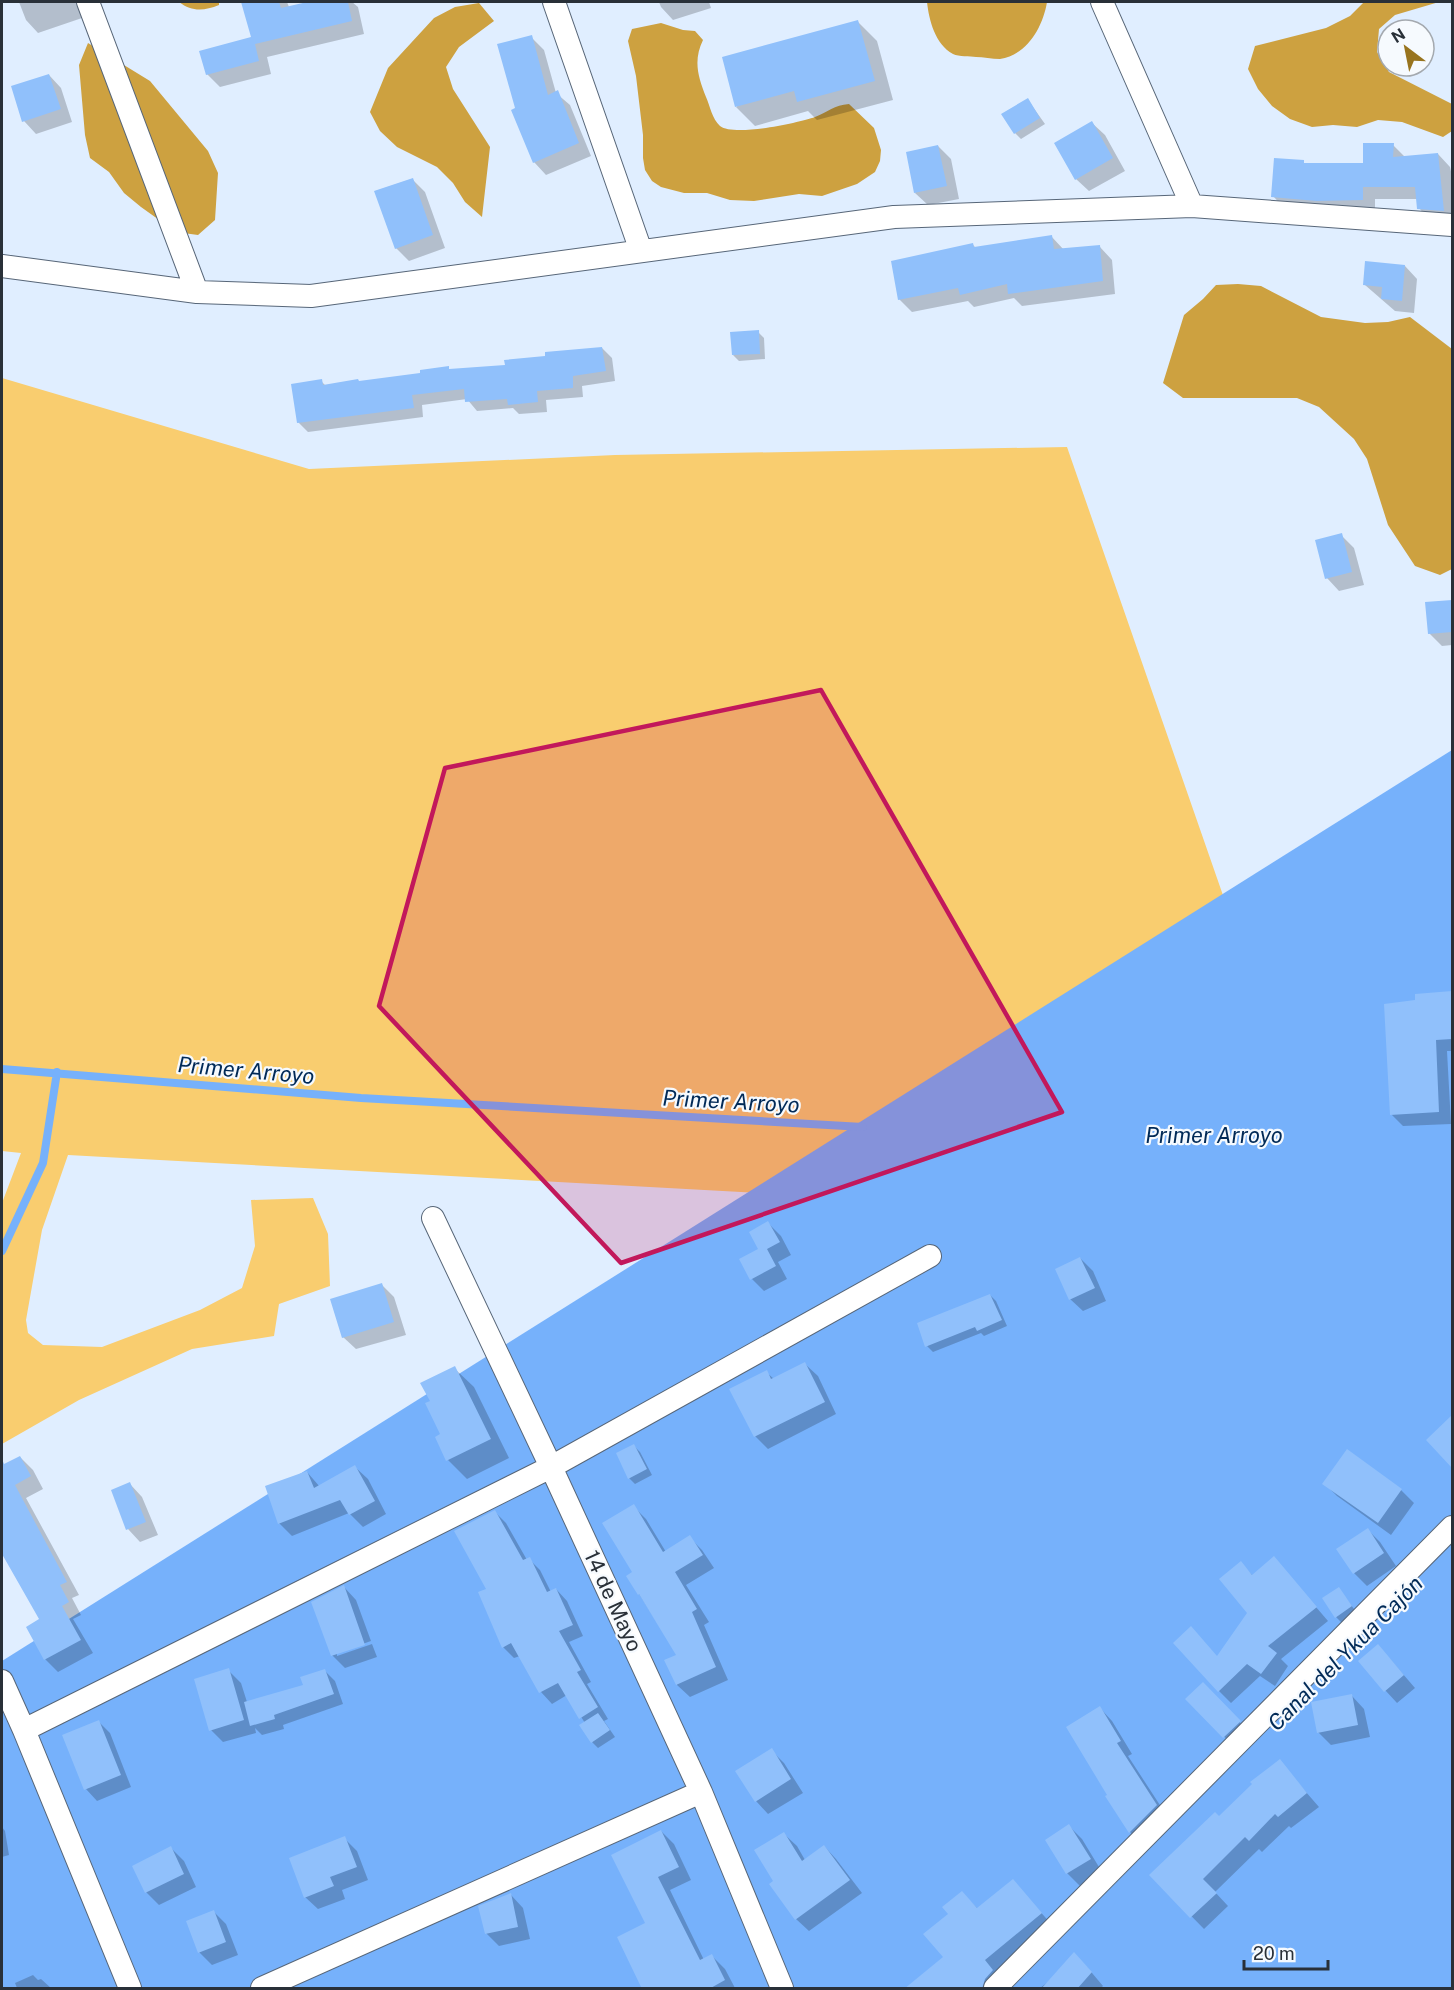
<svg xmlns="http://www.w3.org/2000/svg" width="1454" height="1990" font-family="'Public Sans',sans-serif">
  <rect width="100%" height="100%" fill="#e0eeff"/>
  <path fill="#f9cd6f" d="M 2,378 L 309,469 L 615,455 L 1067,447 L 1297,1108 L 1452,1168 L 1452,1219 L 831,1197 L 68,1155 L 42,1230 L 26,1320 L 28,1333 L 43,1345 L 102,1347 L 200,1310 L 242,1288 L 255,1246 L 251,1200 L 313,1198 L 328,1234 L 330,1286 L 279,1304 L 274,1336 L 192,1349 L 79,1400 L 2,1444 L 2,1203 L 21,1153 L 2,1151 Z"/>
  <path fill="#cda140" d="M 179,2 L 219,2 L 219,5 C 204,11 192,12 179,2 Z
    M 927,2 L 1047,2 C 1043,27 1027,55 1000,59 C 992,59 983,57 976,57 C 970,56 959,57 953,54 C 935,44 929,20 927,2 Z
    M 1364,2 L 1439,2 L 1395,15 L 1379,29 L 1377,52 L 1389,72 L 1452,104 L 1452,131 L 1443,137 L 1402,122 L 1378,120 L 1357,127 L 1333,125 L 1312,127 L 1290,119 L 1272,106 L 1258,89 L 1248,69 L 1255,46 L 1326,28 L 1350,16 Z
    M 479,3 L 494,21 L 459,47 L 446,67 L 453,89 L 490,147 L 482,217 L 465,202 L 453,183 L 437,167 L 397,147 L 380,131 L 370,112 L 388,68 L 434,18 L 455,7 Z
    M 661,23 L 683,30 L 695,31 L 703,40 C 693,61 698,76 706,97 C 710,106 712,119 720,126 C 734,137 798,123 815,117 C 828,112 834,105 849,104 L 874,128 L 881,150 L 880,161 L 875,172 L 857,184 L 822,196 L 799,194 L 754,201 L 730,200 L 707,193 L 684,193 L 661,187 L 652,181 L 645,170 L 643,158 L 643,135 L 636,76 L 628,41 L 632,29 Z
    M 88,43 L 150,81 L 208,151 L 218,173 L 215,220 L 198,235 L 176,232 L 141,207 L 124,193 L 109,172 L 90,158 L 85,135 L 79,65 Z
    M 1238,284 L 1261,286 L 1321,317 L 1365,323 L 1388,322 L 1410,317 L 1452,349 L 1452,569 L 1440,575 L 1415,566 L 1388,525 L 1367,459 L 1354,439 L 1319,407 L 1297,398 L 1183,398 L 1163,383 L 1184,315 L 1203,299 L 1216,285 Z"/>
  <path fill="#76b1fb" d="M 1452,750 L 1452,1988 L 2,1988 L 2,1661 Z"/>
  <path fill="#0003" d="M 19,2 L 76,2 L 82,18 L 38,33 L 26,20 Z
    M 243,2 L 287,2 L 289,7 L 314,2 L 352,2 L 358,7 L 364,34 L 267,57 L 271,74 L 220,87 L 207,74 L 253,38 Z
    M 659,2 L 709,2 L 711,8 L 673,20 L 661,7 Z
    M 858,22 L 877,41 L 893,100 L 817,120 L 808,111 L 755,126 L 736,107 Z
    M 531,37 L 544,50 L 556,93 L 570,105 L 591,156 L 546,175 L 534,162 L 516,109 Z
    M 49,75 L 61,88 L 72,122 L 36,134 L 24,121 Z
    M 1028,100 L 1045,124 L 1021,139 L 1015,133 Z
    M 1092,123 L 1105,135 L 1125,171 L 1089,191 L 1076,179 Z
    M 1393,145 L 1406,158 L 1438,154 L 1450,167 L 1452,176 L 1452,223 L 1431,221 L 1419,208 L 1417,199 L 1375,199 L 1375,212 L 1285,209 L 1273,196 L 1303,162 L 1306,165 L 1365,164 Z
    M 938,146 L 951,159 L 959,199 L 928,205 L 915,193 Z
    M 412,179 L 425,192 L 445,248 L 409,261 L 396,248 Z
    M 1051,236 L 1064,250 L 1100,247 L 1112,260 L 1115,294 L 1022,306 L 1014,298 L 974,307 L 968,301 L 912,312 L 899,299 L 973,245 L 976,248 Z
    M 1405,266 L 1417,279 L 1414,313 L 1395,311 L 1365,285 Z
    M 758,332 L 764,338 L 765,359 L 739,361 L 733,355 Z
    M 602,348 L 612,358 L 615,381 L 582,386 L 583,397 L 546,400 L 547,412 L 519,414 L 513,408 L 477,411 L 467,399 L 422,405 L 423,417 L 308,432 L 298,422 L 321,381 L 326,386 L 422,375 L 448,368 L 451,371 L 506,367 Z
    M 1341,535 L 1354,548 L 1364,585 L 1339,591 L 1327,578 Z
    M 1452,601 L 1452,645 L 1442,646 L 1429,633 L 1427,604 Z
    M 1452,993 L 1452,1051 L 1447,1051 L 1451,1124 L 1403,1126 L 1391,1114 L 1417,1001 L 1417,995 Z
    M 768,1223 L 781,1236 L 791,1255 L 778,1262 L 787,1279 L 764,1291 L 752,1279 Z
    M 1080,1258 L 1093,1271 L 1106,1301 L 1083,1311 L 1070,1299 Z
    M 382,1285 L 394,1297 L 406,1335 L 356,1349 L 343,1337 Z
    M 990,1295 L 996,1301 L 1007,1326 L 984,1336 L 981,1333 L 933,1352 L 927,1346 Z
    M 805,1364 L 818,1376 L 836,1414 L 768,1449 L 755,1436 L 766,1372 L 774,1379 Z
    M 454,1368 L 474,1387 L 509,1458 L 467,1479 L 448,1460 L 442,1435 L 432,1402 Z
    M 1448,1421 L 1452,1426 L 1452,1466 L 1428,1440 Z
    M 634,1446 L 640,1452 L 652,1475 L 635,1484 L 629,1478 Z
    M 1347,1451 L 1401,1490 L 1414,1503 L 1391,1535 L 1337,1496 L 1324,1483 Z
    M 20,1457 L 33,1470 L 43,1489 L 26,1498 L 79,1595 L 72,1598 L 81,1615 L 73,1619 L 93,1653 L 58,1672 L 45,1659 L 41,1620 L 2,1553 L 2,1467 Z
    M 355,1467 L 368,1479 L 386,1514 L 363,1527 L 349,1513 L 292,1536 L 279,1523 L 307,1472 L 320,1487 Z
    M 130,1484 L 142,1497 L 158,1535 L 140,1542 L 128,1529 Z
    M 633,1506 L 646,1519 L 666,1552 L 689,1537 L 702,1550 L 714,1568 L 686,1585 L 709,1622 L 704,1625 L 728,1680 L 690,1697 L 677,1685 L 678,1656 L 628,1576 L 634,1572 Z
    M 495,1512 L 506,1523 L 527,1560 L 529,1559 L 540,1570 L 551,1592 L 556,1589 L 567,1601 L 583,1636 L 569,1642 L 591,1682 L 587,1684 L 608,1719 L 604,1721 L 615,1737 L 598,1748 L 592,1742 L 585,1723 L 567,1695 L 552,1704 L 541,1692 L 520,1656 L 514,1658 L 503,1647 L 488,1590 Z
    M 1368,1530 L 1380,1542 L 1396,1566 L 1367,1586 L 1354,1573 Z
    M 1274,1558 L 1328,1621 L 1281,1659 L 1288,1666 L 1275,1686 L 1260,1676 L 1231,1703 L 1219,1691 L 1218,1657 L 1249,1613 L 1241,1563 L 1253,1576 Z
    M 344,1587 L 356,1600 L 371,1641 L 337,1653 L 337,1656 L 372,1644 L 377,1657 L 345,1668 L 332,1655 Z
    M 1339,1589 L 1357,1613 L 1342,1623 L 1336,1617 Z
    M 1390,1659 L 1415,1688 L 1397,1703 L 1385,1690 Z
    M 228,1670 L 241,1683 L 247,1702 L 305,1686 L 325,1671 L 335,1681 L 343,1704 L 283,1725 L 284,1729 L 262,1735 L 255,1728 L 256,1733 L 223,1742 L 211,1730 Z
    M 1203,1684 L 1252,1735 L 1237,1750 L 1188,1699 Z
    M 1352,1696 L 1364,1709 L 1370,1737 L 1331,1745 L 1318,1732 Z
    M 1100,1708 L 1112,1721 L 1132,1754 L 1128,1756 L 1169,1819 L 1143,1845 L 1130,1832 L 1107,1796 L 1109,1795 Z
    M 99,1722 L 110,1733 L 131,1787 L 97,1801 L 86,1789 Z
    M 771,1750 L 784,1763 L 803,1793 L 768,1814 L 756,1801 Z
    M 1279,1761 L 1319,1807 L 1291,1828 L 1289,1826 L 1262,1852 L 1259,1849 L 1215,1892 L 1228,1906 L 1204,1929 L 1151,1875 L 1219,1819 Z
    M 1069,1826 L 1082,1839 L 1102,1872 L 1080,1886 L 1067,1873 Z
    M 2,1827 L 5,1831 L 9,1855 L 2,1857 Z
    M 661,1831 L 674,1844 L 691,1880 L 670,1890 L 704,1960 L 712,1956 L 725,1969 L 735,1988 L 644,1988 L 647,1924 Z
    M 784,1834 L 797,1846 L 805,1860 L 824,1846 L 836,1859 L 862,1893 L 809,1931 L 796,1919 L 775,1882 Z
    M 344,1838 L 357,1851 L 368,1880 L 342,1890 L 345,1899 L 318,1909 L 305,1897 Z
    M 171,1848 L 184,1861 L 196,1887 L 159,1905 L 146,1892 Z
    M 1013,1881 L 1053,1926 L 1001,1988 L 907,1988 L 945,1957 L 950,1914 L 962,1893 L 978,1909 Z
    M 511,1895 L 523,1908 L 530,1939 L 499,1946 L 486,1933 Z
    M 213,1911 L 226,1924 L 238,1955 L 212,1965 L 199,1952 Z
    M 1087,1967 L 1103,1986 L 1101,1988 L 1040,1988 L 1052,1979 Z
    M 33,1975 L 38,1980 L 41,1979 L 51,1988 L 17,1988 L 15,1983 Z"/>
  <g fill="none" stroke-linecap="round" stroke-linejoin="round">
    <path stroke="#76b1fb" stroke-width="8" d="M 2,1069 L 361,1098 L 863,1127
      M 2,1251 L 43,1163 L 57,1072"/>
  </g>
  <path fill="#90c0fb" d="M 241,2 L 279,2 L 281,8 L 307,2 L 348,2 L 352,21 L 255,44 L 259,61 L 206,75 L 199,51 L 251,37 Z
    M 858,20 L 875,81 L 797,102 L 794,91 L 735,107 L 722,57 Z
    M 532,35 L 548,95 L 558,90 L 579,143 L 533,163 L 511,110 L 515,108 L 497,44 Z
    M 49,74 L 61,109 L 22,122 L 11,86 Z
    M 1028,98 L 1040,118 L 1014,134 L 1001,114 Z
    M 1092,121 L 1113,158 L 1075,180 L 1054,143 Z
    M 1363,143 L 1394,143 L 1393,157 L 1438,153 L 1444,211 L 1417,209 L 1415,187 L 1363,187 L 1363,200 L 1317,201 L 1271,197 L 1274,158 L 1304,160 L 1304,163 L 1363,163 Z
    M 938,145 L 947,186 L 914,193 L 906,152 Z
    M 413,178 L 433,235 L 395,249 L 374,191 Z
    M 1052,235 L 1054,249 L 1100,245 L 1103,281 L 1008,294 L 1007,284 L 960,295 L 958,288 L 898,300 L 891,261 L 973,243 L 974,247 Z
    M 1365,261 L 1405,265 L 1402,301 L 1381,299 L 1382,287 L 1363,285 Z
    M 759,330 L 760,354 L 732,355 L 730,332 Z
    M 602,347 L 606,371 L 573,376 L 573,388 L 537,391 L 538,402 L 508,405 L 507,399 L 465,402 L 464,389 L 412,395 L 414,408 L 297,423 L 291,384 L 322,379 L 323,385 L 358,379 L 359,381 L 420,373 L 420,370 L 449,366 L 449,369 L 505,365 L 504,360 L 545,356 L 545,352 Z
    M 1342,533 L 1352,572 L 1325,579 L 1315,540 Z
    M 1452,600 L 1452,632 L 1428,634 L 1425,602 Z
    M 1452,991 L 1452,1039 L 1436,1040 L 1439,1112 L 1390,1115 L 1384,1004 L 1415,1000 L 1415,994 Z
    M 768,1221 L 780,1242 L 767,1249 L 776,1266 L 750,1280 L 739,1259 L 758,1249 L 749,1232 Z
    M 1080,1257 L 1095,1288 L 1069,1300 L 1055,1269 Z
    M 382,1283 L 394,1322 L 342,1338 L 330,1299 Z
    M 990,1294 L 1002,1320 L 977,1331 L 975,1327 L 925,1347 L 917,1323 Z
    M 805,1362 L 825,1402 L 754,1437 L 729,1389 L 767,1370 L 771,1379 Z
    M 455,1366 L 491,1439 L 446,1461 L 435,1437 L 440,1434 L 425,1403 L 430,1401 L 420,1383 Z
    M 1452,1415 L 1452,1468 L 1426,1440 Z
    M 634,1444 L 647,1469 L 628,1479 L 616,1453 Z
    M 1347,1449 L 1402,1489 L 1378,1523 L 1322,1484 Z
    M 20,1456 L 31,1476 L 15,1485 L 67,1582 L 60,1585 L 69,1602 L 62,1606 L 81,1640 L 44,1660 L 26,1627 L 39,1619 L 2,1554 L 2,1459 L 4,1464 Z
    M 355,1465 L 375,1501 L 349,1515 L 340,1500 L 278,1524 L 265,1486 L 307,1471 L 314,1488 Z
    M 130,1482 L 146,1522 L 126,1530 L 111,1490 Z
    M 634,1504 L 663,1552 L 690,1535 L 703,1555 L 675,1572 L 697,1609 L 692,1612 L 716,1667 L 676,1685 L 664,1660 L 676,1655 L 639,1594 L 638,1595 L 626,1576 L 632,1572 L 602,1523 Z
    M 495,1510 L 523,1560 L 530,1557 L 547,1592 L 556,1588 L 573,1625 L 559,1631 L 581,1670 L 577,1672 L 598,1707 L 579,1719 L 558,1683 L 539,1693 L 511,1643 L 502,1648 L 478,1592 L 486,1589 L 454,1531 Z
    M 1368,1528 L 1384,1553 L 1353,1574 L 1336,1549 Z
    M 1274,1556 L 1317,1607 L 1268,1646 L 1277,1653 L 1261,1674 L 1247,1664 L 1218,1692 L 1173,1643 L 1191,1626 L 1217,1656 L 1247,1613 L 1219,1579 L 1241,1561 L 1252,1575 Z
    M 344,1585 L 365,1645 L 331,1656 L 311,1602 Z
    M 1339,1587 L 1352,1606 L 1335,1618 L 1322,1598 Z
    M 1378,1644 L 1404,1675 L 1384,1692 L 1358,1661 Z
    M 229,1668 L 244,1720 L 209,1731 L 194,1679 Z
    M 325,1669 L 334,1694 L 274,1715 L 275,1719 L 250,1726 L 244,1702 L 303,1685 L 300,1677 Z
    M 1203,1682 L 1241,1721 L 1223,1738 L 1185,1699 Z
    M 1352,1694 L 1358,1725 L 1317,1733 L 1311,1702 Z
    M 1100,1706 L 1121,1741 L 1117,1743 L 1157,1805 L 1129,1833 L 1105,1796 L 1107,1795 L 1066,1727 Z
    M 598,1713 L 610,1730 L 591,1743 L 579,1725 Z
    M 99,1720 L 121,1775 L 84,1790 L 62,1735 Z
    M 772,1748 L 791,1779 L 755,1802 L 735,1771 Z
    M 1280,1759 L 1307,1793 L 1278,1817 L 1275,1814 L 1249,1841 L 1245,1837 L 1203,1879 L 1217,1893 L 1190,1918 L 1149,1875 L 1215,1812 L 1219,1816 L 1252,1784 L 1250,1782 Z
    M 1069,1824 L 1091,1859 L 1066,1874 L 1045,1840 Z
    M 661,1830 L 679,1867 L 658,1877 L 700,1960 L 712,1954 L 725,1980 L 709,1989 L 642,1989 L 617,1937 L 645,1923 L 611,1855 Z
    M 784,1832 L 802,1861 L 824,1845 L 850,1880 L 795,1920 L 769,1884 L 773,1881 L 754,1850 Z
    M 345,1836 L 357,1867 L 330,1877 L 334,1886 L 304,1898 L 289,1858 Z
    M 171,1846 L 184,1874 L 145,1893 L 132,1866 Z
    M 1013,1879 L 1042,1913 L 985,1960 L 993,1970 L 985,1979 L 982,1989 L 904,1989 L 943,1957 L 923,1934 L 948,1914 L 942,1907 L 962,1891 L 977,1908 Z
    M 511,1893 L 518,1927 L 485,1934 L 478,1906 Z
    M 214,1910 L 226,1942 L 198,1953 L 186,1921 Z
    M 1074,1952 L 1092,1972 L 1077,1989 L 1041,1989 Z"/>
  <g fill="none" stroke-linecap="round" stroke-linejoin="round">
    <defs>
      <path id="street" d="M 88,2 L 197,292
        M 554,2 L 641,251
        M 1102,2 L 1192,206
        M 2,266 L 197,292 L 311,296 L 894,217 L 1192,206 L 1452,225
        M 433,1218 L 551,1467 L 701,1792 L 782,1988
        M 2,1681 L 24,1730 L 130,1988
        M 24,1730 L 551,1467 L 930,1256
        M 262,1988 L 701,1792
        M 995,1988 L 1452,1527"/>
    </defs>
    <use href="#street" stroke="#576678" stroke-width="24"/>
    <use href="#street" stroke="#fff" stroke-width="22"/>
  </g>
  <path fill="#c2185b" fill-opacity="0.2" stroke="#c2185b" stroke-width="4.5" stroke-linejoin="round" d="M 821,690 L 1062,1112 L 621,1263 L 379,1006 L 445,768 Z"/>
  <g text-anchor="middle" stroke-width="4.5" stroke-linejoin="round" paint-order="stroke">
    <g font-size="21" fill="#293038" stroke="#f6fafe">
      <text transform="translate(613 1601) rotate(65)" y="7">14 de Mayo</text>
    </g>
    <g font-size="22" font-style="italic" fill="#012a57" stroke="#f6fafe">
      <text transform="translate(246 1070) rotate(5)" y="8">Primer Arroyo</text>
      <text transform="translate(731 1101) rotate(3)" y="8">Primer Arroyo</text>
      <text x="1214" y="1143">Primer Arroyo</text>
      <text transform="translate(1345 1653) rotate(-45)" y="8">Canal del Ykua Cajón</text>
    </g>
  </g>
  <rect width="1454" height="1990" fill="none" stroke="#293038" stroke-width="6"/>
  <g transform="translate(1406 48) rotate(328)"><circle r="28" fill="#f6fafe" stroke="#a4a9af" stroke-width="1.5"/>
  <path d="M0-4.5L10 22L0 15L-10 22Z" fill="#98741e"/>
  <text y="-9" font-size="16" font-weight="bold" text-anchor="middle" fill="#293038">N</text>
  </g>
  <path d="M1244 1960v9h84v-9" fill="none" stroke="#293038" stroke-width="3"/>
  <text x="1253" y="1960" font-size="18" fill="#293038" stroke="#f6fafe" stroke-width="4.5" paint-order="stroke">20 m</text>
</svg>
